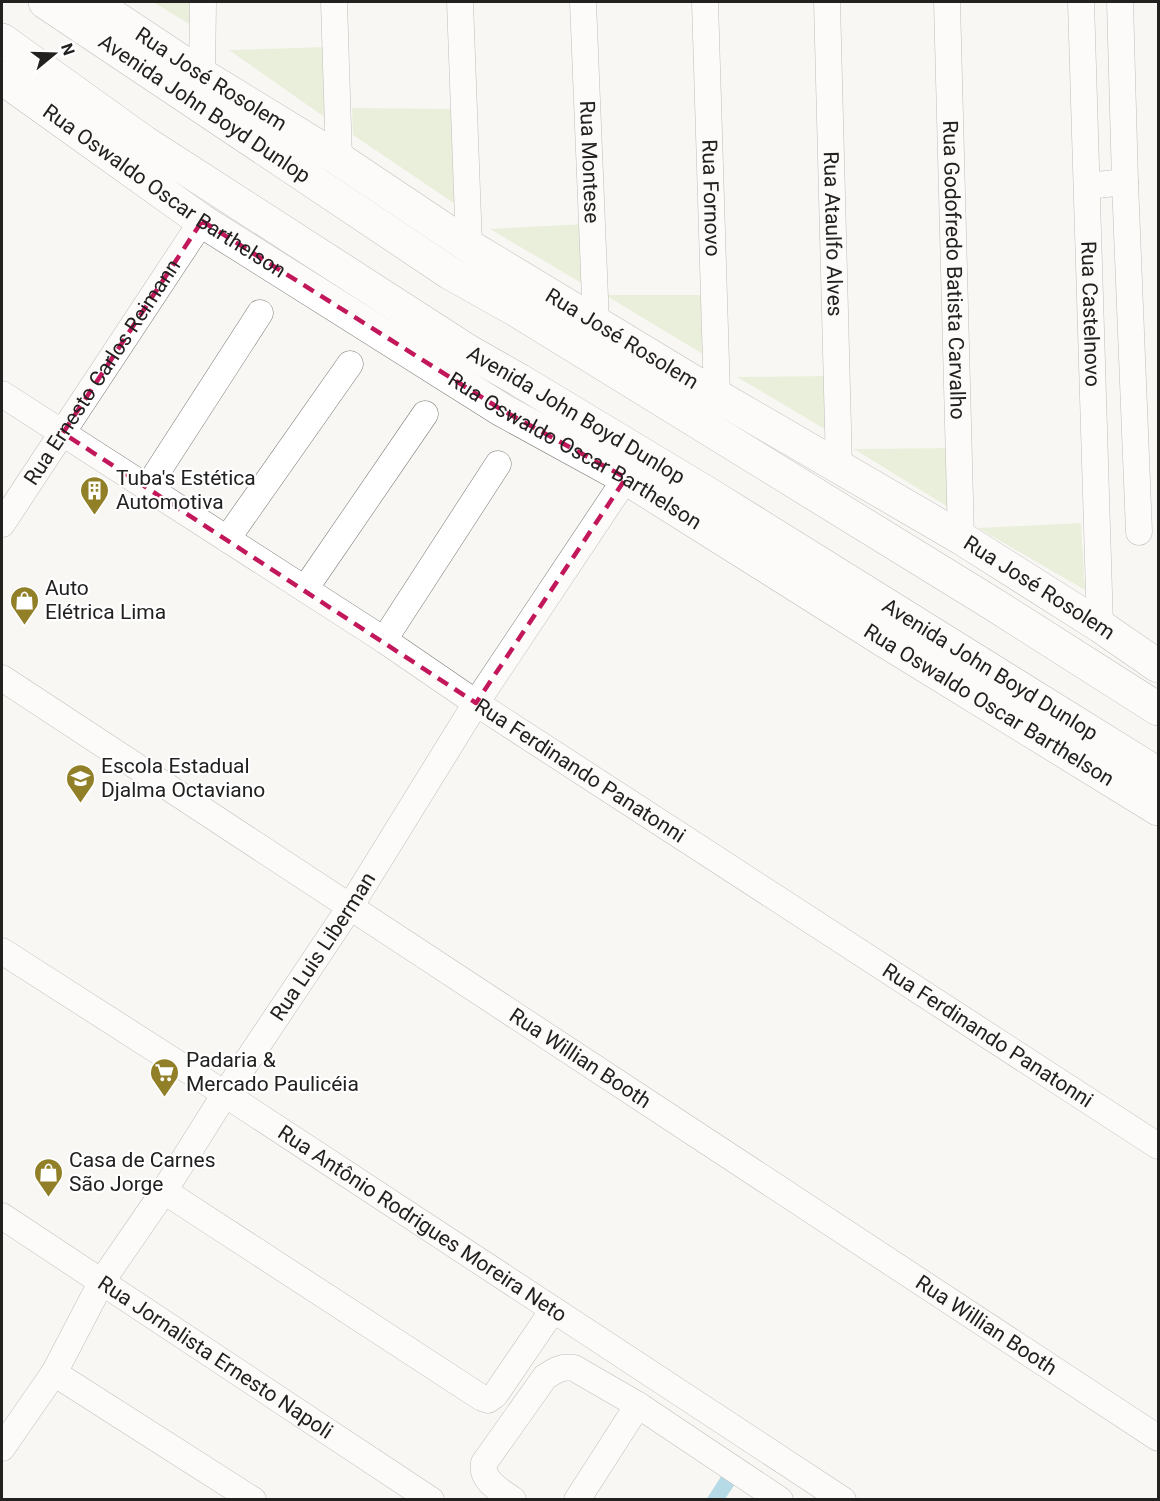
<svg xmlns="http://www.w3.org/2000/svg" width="1160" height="1501" font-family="Roboto,sans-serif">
  <rect width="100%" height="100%" fill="#f9f7f4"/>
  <path fill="#d4e5bc" d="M 153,2 L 206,2 L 207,35 Z
    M 329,47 L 330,121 L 229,50 Z
    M 352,108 L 458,109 L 464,210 L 353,135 Z
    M 584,224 L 588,287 L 490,229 Z
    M 605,295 L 707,295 L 711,359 Z
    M 828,376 L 833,434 L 737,377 Z
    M 951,448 L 956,512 L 854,449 Z
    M 1081,523 L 1085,590 L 978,528 Z"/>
  <path fill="#64b6d4" d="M 722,1475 L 735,1484 L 725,1499 L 706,1500 Z"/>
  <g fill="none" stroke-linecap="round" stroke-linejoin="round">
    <defs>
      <g id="street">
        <path d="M 334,2 L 339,159"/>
        <path d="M 460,2 L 469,246"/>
        <path id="s1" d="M 583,2 L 596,323"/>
        <path id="s2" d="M 705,2 L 717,396"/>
        <path id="s3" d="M 827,2 L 839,467"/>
        <path id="s4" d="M 947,2 L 961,538"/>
        <path id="s5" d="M 1081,2 L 1100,626"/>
        <path d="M 1120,2 L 1125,182"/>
        <path d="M 202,75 L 203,2"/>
        <path d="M 1087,186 L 1125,182 L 1139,532"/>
        <path id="s6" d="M 2,394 L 384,640 L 476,703 L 1158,1146"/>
        <path d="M 147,488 L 260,313"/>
        <path id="s7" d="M 2,524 L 202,221"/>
        <path d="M 227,539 L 350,364"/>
        <path d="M 305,589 L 425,414"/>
        <path d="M 384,640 L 498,464"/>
        <path id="s8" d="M 2,678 L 1158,1438"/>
        <path id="s9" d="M 2,951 L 225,1094 L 843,1500"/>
        <path d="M 164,1191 L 482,1398 L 488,1400 L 495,1395 L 553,1310"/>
        <path id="s10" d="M 2,1216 L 431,1500"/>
        <path d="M 54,1373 L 253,1500"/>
        <path id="s11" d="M 2,1448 L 54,1373 L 102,1281 L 164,1191 L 225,1094 L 350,907 L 476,703 L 626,478"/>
        <path d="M 513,1500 C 501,1491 480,1480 484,1463 L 545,1377 C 556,1370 562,1366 574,1368 L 638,1405 L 780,1500"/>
        <path d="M 577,1500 L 638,1405"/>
      </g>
      <g id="secondary">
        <path id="s12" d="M 92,2 L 202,75 L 339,159 L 469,246 L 717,396 L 961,538 L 1100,626 L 1158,666"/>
        <path id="s13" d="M 2,78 L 202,221 L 502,410 L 626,478 L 885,641 L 1158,809"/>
      </g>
      <g id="primary">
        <path id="s14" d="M 45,2 L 450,273 L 516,310 L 993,604 L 1158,709"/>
        <path id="s15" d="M 2,40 L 144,142 L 468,351 L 519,380 L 710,495 L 1158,774"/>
        <path d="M 804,573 L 885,641"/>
      </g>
    </defs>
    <use href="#street" stroke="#797875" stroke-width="27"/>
    <use href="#secondary" stroke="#797875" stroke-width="34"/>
    <use href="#primary" stroke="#797875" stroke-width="34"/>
    <use href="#street" stroke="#fff" stroke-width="26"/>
    <use href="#secondary" stroke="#fff" stroke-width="33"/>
    <use href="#primary" stroke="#fff" stroke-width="33"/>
  </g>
  <path d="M0 0H1160V1501H0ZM 202,221 L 502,410 L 626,478 L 476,703 L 63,433 Z" fill="#f9f7f4" fill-opacity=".55" fill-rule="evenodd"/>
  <path fill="none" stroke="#c2185b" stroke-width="4.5" stroke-dasharray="12 8" stroke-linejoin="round" d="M 202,221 L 502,410 L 626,478 L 476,703 L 63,433 Z"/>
  <defs>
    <symbol id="building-pin" viewBox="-11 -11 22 30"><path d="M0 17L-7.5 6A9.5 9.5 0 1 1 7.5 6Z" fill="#918027" stroke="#fff"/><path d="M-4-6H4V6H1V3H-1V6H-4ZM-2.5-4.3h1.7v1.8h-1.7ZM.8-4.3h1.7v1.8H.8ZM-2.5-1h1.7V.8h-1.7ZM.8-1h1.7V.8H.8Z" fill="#fff"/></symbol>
    <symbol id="shop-pin" viewBox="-11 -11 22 30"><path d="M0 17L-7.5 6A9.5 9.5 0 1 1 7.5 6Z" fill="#918027" stroke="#fff"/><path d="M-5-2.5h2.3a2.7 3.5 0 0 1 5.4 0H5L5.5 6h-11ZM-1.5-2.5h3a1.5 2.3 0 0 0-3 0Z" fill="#fff"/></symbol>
    <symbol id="school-pin" viewBox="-11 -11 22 30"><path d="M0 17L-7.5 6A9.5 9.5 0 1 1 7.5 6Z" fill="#918027" stroke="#fff"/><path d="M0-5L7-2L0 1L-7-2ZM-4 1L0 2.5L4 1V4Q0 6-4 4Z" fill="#fff"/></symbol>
    <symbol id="supermarket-pin" viewBox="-11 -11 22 30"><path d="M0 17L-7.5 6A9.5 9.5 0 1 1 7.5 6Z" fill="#918027" stroke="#fff"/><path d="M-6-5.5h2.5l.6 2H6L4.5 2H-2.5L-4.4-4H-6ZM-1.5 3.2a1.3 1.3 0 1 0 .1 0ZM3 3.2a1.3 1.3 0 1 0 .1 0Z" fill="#fff"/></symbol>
  </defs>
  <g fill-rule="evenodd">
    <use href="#building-pin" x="78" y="474" width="33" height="45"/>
    <use href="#shop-pin" x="8" y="584" width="33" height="45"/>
    <use href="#school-pin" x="64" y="762" width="33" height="45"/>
    <use href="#supermarket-pin" x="148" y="1056" width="33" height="45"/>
    <use href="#shop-pin" x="32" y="1156" width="33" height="45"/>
  </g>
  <g text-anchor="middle" stroke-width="4.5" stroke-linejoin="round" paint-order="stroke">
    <g font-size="21" fill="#222120" stroke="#fff">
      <text dy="7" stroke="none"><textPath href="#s12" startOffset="142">Rua José Rosolem</textPath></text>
      <text dy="7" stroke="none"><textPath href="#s14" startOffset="192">Avenida John Boyd Dunlop</textPath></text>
      <text dy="7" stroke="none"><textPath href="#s1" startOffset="160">Rua Montese</textPath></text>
      <text dy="7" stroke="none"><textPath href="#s13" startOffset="198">Rua Oswaldo Oscar Barthelson</textPath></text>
      <text dy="7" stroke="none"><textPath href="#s2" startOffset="196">Rua Fornovo</textPath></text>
      <text dy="7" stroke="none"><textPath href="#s3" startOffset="232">Rua Ataulfo Alves</textPath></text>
      <text dy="7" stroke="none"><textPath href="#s4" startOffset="268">Rua Godofredo Batista Carvalho</textPath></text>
      <text dy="7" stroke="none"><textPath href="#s5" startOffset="312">Rua Castelnovo</textPath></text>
      <text dy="7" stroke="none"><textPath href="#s12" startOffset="628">Rua José Rosolem</textPath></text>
      <text dy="7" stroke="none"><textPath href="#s7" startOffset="182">Rua Ernesto Carlos Reimann</textPath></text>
      <text dy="7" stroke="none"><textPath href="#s15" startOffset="686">Avenida John Boyd Dunlop</textPath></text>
      <text dy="7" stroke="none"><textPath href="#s13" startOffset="684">Rua Oswaldo Oscar Barthelson</textPath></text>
      <text dy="7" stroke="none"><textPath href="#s12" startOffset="1114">Rua José Rosolem</textPath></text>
      <text dy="7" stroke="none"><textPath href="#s15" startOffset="1172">Avenida John Boyd Dunlop</textPath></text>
      <text dy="7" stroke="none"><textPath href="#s13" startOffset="1170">Rua Oswaldo Oscar Barthelson</textPath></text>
      <text dy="7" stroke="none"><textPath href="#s6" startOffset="690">Rua Ferdinando Panatonni</textPath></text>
      <text dy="7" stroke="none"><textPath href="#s11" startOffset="596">Rua Luis Liberman</textPath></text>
      <text dy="7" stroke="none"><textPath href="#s6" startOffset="1176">Rua Ferdinando Panatonni</textPath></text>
      <text dy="7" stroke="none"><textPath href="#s8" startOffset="692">Rua Willian Booth</textPath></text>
      <text dy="7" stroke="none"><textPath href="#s9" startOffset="501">Rua Antônio Rodrigues Moreira Neto</textPath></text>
      <text dy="7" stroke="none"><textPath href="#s8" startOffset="1178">Rua Willian Booth</textPath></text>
      <text dy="7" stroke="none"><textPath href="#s10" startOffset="256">Rua Jornalista Ernesto Napoli</textPath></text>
    </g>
    <g font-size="21" fill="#222120" stroke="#fff" text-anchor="start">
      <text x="116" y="485">Tuba's Estética<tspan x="116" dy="24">Automotiva</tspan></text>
      <text x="45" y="595">Auto<tspan x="45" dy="24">Elétrica Lima</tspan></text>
      <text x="101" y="773">Escola Estadual<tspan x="101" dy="24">Djalma Octaviano</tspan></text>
      <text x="186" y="1067">Padaria &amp;<tspan x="186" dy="24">Mercado Paulicéia</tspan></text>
      <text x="69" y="1167">Casa de Carnes<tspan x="69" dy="24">São Jorge</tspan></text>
    </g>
  </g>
  <rect width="1160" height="1501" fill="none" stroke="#222120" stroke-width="6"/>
  <g transform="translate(54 54) rotate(71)" stroke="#ffffff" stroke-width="4.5" paint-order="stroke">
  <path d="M0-4.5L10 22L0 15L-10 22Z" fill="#222120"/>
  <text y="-9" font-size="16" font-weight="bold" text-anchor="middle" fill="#222120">N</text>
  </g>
</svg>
